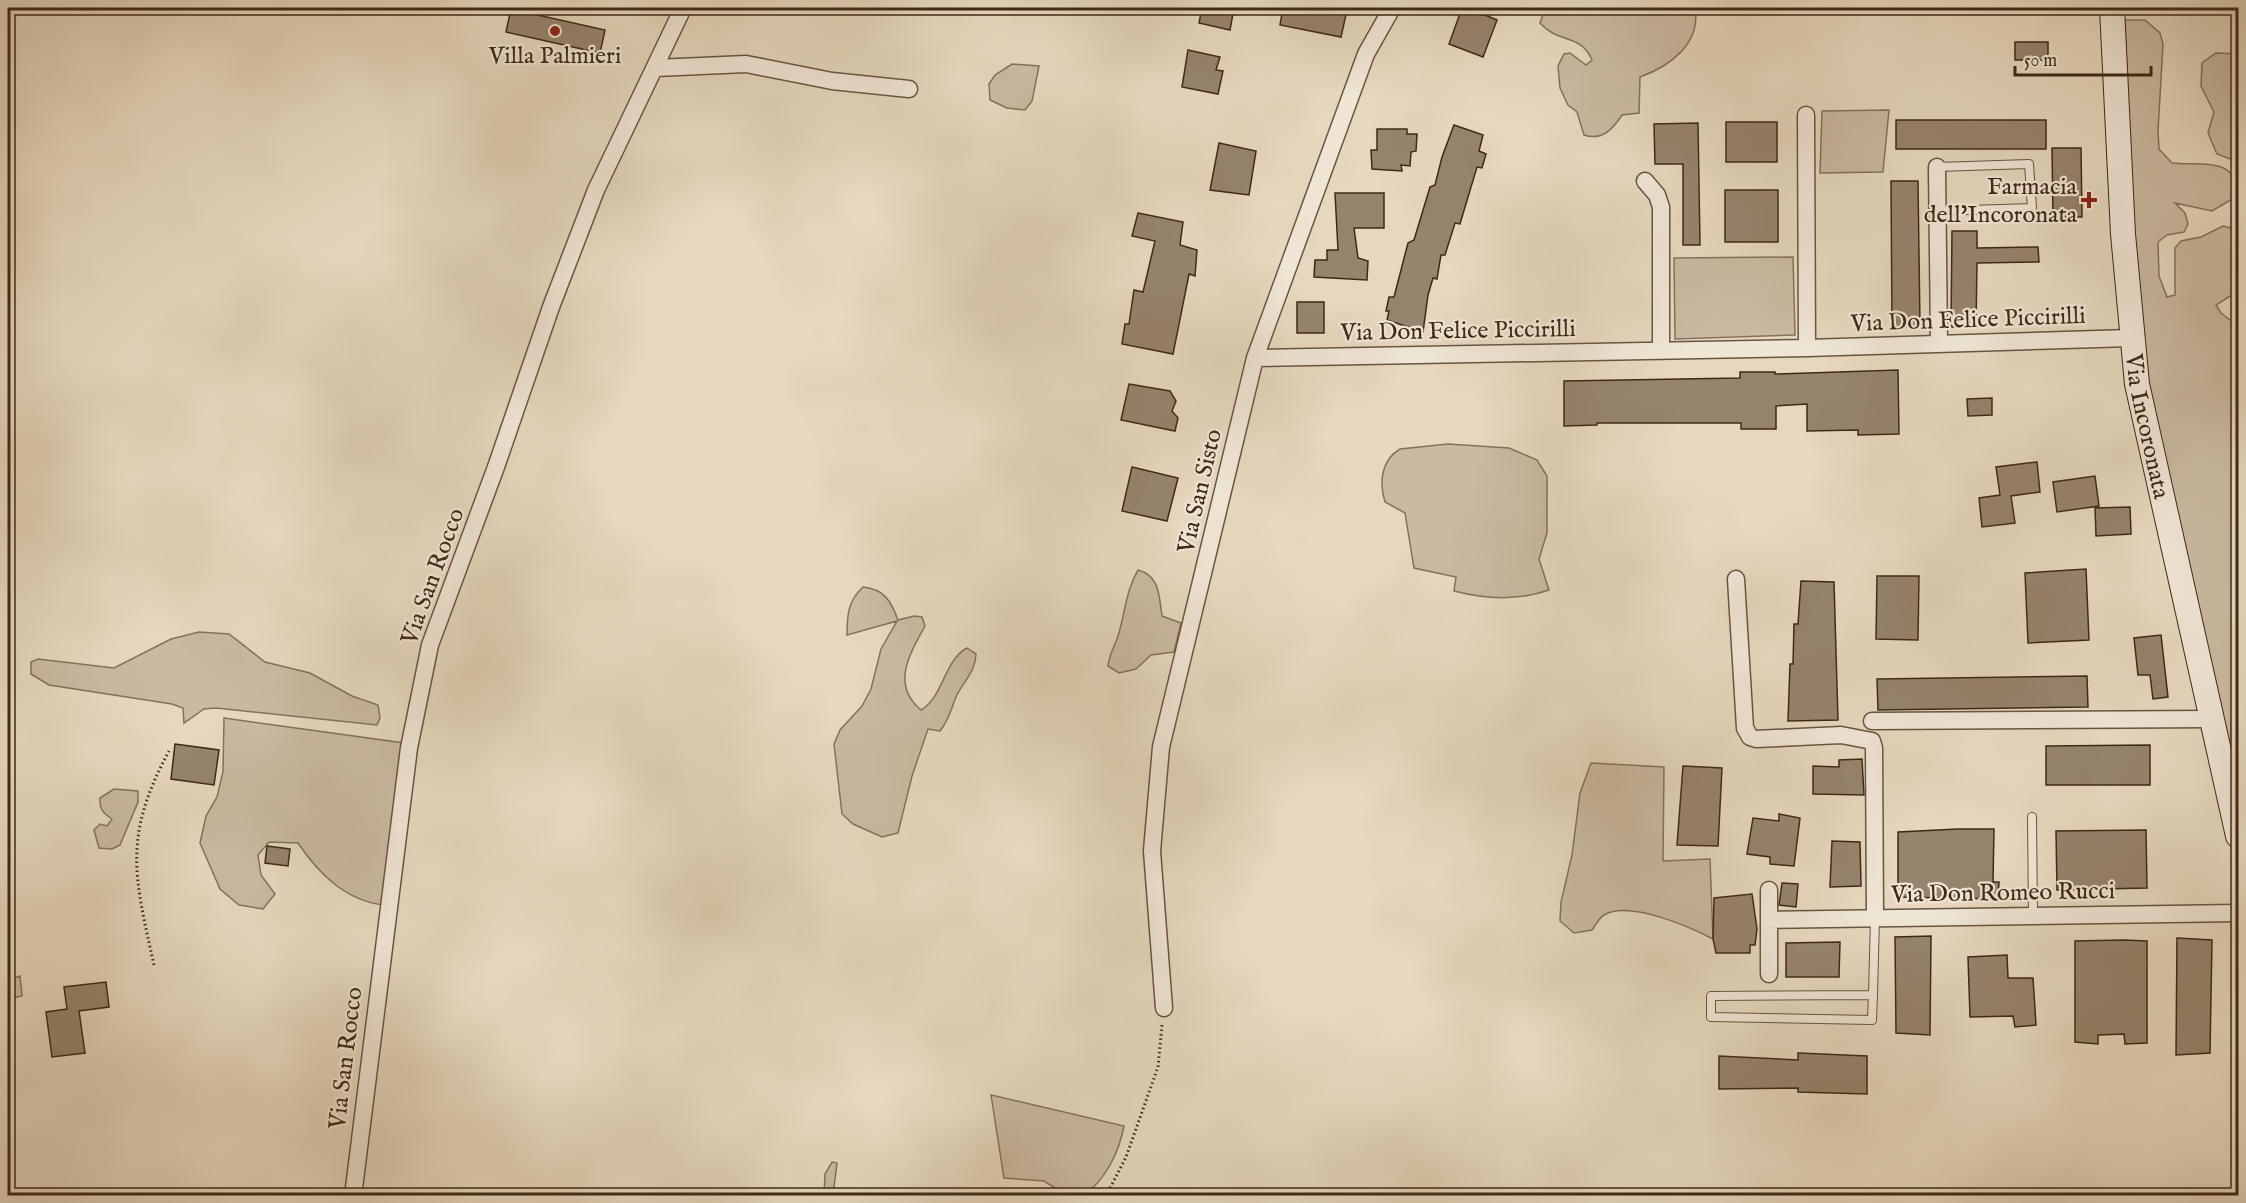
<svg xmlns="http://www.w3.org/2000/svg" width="2246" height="1203" font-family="'IM FELL English',serif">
  <rect width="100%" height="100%" fill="#e6d8be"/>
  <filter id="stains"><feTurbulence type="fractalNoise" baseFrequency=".00333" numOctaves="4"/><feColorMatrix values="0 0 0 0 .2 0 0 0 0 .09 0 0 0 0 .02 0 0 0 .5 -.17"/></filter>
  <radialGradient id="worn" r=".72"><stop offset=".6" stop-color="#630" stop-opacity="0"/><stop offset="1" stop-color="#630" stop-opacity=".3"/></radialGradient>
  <path fill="#cabaa1" stroke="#84725b" stroke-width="1.5" d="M 1555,8 C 1569,12 1581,16 1594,8 L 1695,8 C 1701,44 1670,66 1640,77 L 1639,113 L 1622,115 C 1613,129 1602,141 1584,135 L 1577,112 L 1568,105 L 1560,88 L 1558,66 L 1564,54 L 1570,53 L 1586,65 L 1592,60 C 1581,33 1558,44 1540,23 L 1543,14 Z
    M 2125,20 L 2145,20 L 2160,33 L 2163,44 L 2158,131 L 2159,149 L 2172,163 C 2200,166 2243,156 2234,198 L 2212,211 L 2175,203 L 2185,213 L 2188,224 L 2184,232 L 2167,235 L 2158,242 L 2159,276 L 2167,297 L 2175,295 L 2175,248 L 2181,241 L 2201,237 L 2223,226 L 2231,228 L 2238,247 L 2238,291 L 2216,305 L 2221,313 L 2238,326 L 2238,804 L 2146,383 L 2132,205 Z
    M 2216,53 L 2238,54 L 2238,162 L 2217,154 L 2208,133 L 2214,112 L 2201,86 L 2202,63 Z
    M 1012,64 L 1039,66 L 1032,101 L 1025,110 L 1007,108 L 990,100 L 989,84 L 995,75 Z
    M 1889,110 L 1883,172 L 1820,173 L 1822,111 Z
    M 1793,257 L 1795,335 L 1675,339 L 1674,258 Z
    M 1448,444 L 1509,448 L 1537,460 L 1547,476 L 1547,533 L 1539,559 L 1549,590 C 1518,601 1485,599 1454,591 L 1456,577 L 1414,568 L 1405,513 L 1385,502 C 1379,483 1381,460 1400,449 Z
    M 1138,570 C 1160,576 1159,596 1162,616 L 1181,623 L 1174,652 L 1151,655 L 1136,669 L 1119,673 L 1108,666 C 1109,656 1113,649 1117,639 C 1125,616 1125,592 1138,570 Z
    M 863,587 C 884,589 891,601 898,620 L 914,616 L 922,617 L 925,626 C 909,655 891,685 921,710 C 943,698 944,660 967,648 L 976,654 C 975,673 964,680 956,697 C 951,709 949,720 940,731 L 928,729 L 912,776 L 898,833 L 882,837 L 853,824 L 842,814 L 834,744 L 840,730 L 862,706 L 871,689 L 881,649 L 897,621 L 847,635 C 847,615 848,601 863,587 Z
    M 199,632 L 229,634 L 265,662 L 310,673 L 352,696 L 378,705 L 380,718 L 377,725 L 216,708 L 204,709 L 184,723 L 183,708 L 172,704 L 49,685 L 31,674 L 31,662 L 38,659 L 114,668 L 171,639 Z
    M 224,718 L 404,743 L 383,905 C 345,900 319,874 298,843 L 269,842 L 258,855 L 261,875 L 275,894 L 263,909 L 239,905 L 220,889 L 200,843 L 206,816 L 217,797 L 223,772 Z
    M 1591,763 L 1664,767 L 1663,861 L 1710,859 L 1713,939 C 1690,927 1629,900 1604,915 C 1599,918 1595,926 1592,930 L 1574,933 L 1560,921 L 1561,902 L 1572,855 L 1580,793 Z
    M 114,789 L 138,791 L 138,802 L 120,845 L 112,849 L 99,848 L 94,830 L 100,824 L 107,826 L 112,819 C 103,813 99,809 100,798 Z
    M 20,976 L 22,996 L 8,999 L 8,980 Z
    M 991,1095 L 1124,1126 C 1119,1152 1105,1182 1082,1196 L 1066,1195 L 1044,1181 L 1004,1178 Z
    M 832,1162 L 837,1163 L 833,1195 L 824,1195 L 825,1174 Z"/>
  <path fill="#96846d" stroke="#3f2915" stroke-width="1.5" d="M 1202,8 L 1234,8 L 1230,30 L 1199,23 Z
    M 1283,8 L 1347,10 L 1341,37 L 1280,25 Z
    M 1462,8 L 1468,8 L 1497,20 L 1483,57 L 1449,44 Z
    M 511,9 L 605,30 L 600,53 L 506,32 Z
    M 2015,42 L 2048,42 L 2048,60 L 2015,60 Z
    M 1188,50 L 1220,57 L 1216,70 L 1223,71 L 1218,94 L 1182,87 Z
    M 1896,120 L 2046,120 L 2046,149 L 1896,149 Z
    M 1726,122 L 1777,122 L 1777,162 L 1726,162 Z
    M 1698,123 L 1700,245 L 1683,245 L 1683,164 L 1655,164 L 1654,124 Z
    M 1454,125 L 1483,135 L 1479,151 L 1486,154 L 1482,168 L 1477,167 L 1460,224 L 1455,223 L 1445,255 L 1441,255 L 1437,279 L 1433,278 L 1428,295 L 1423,332 L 1387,320 L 1389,311 L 1386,311 L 1389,297 L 1394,297 L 1408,243 L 1414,240 L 1430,187 L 1435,185 L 1442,157 Z
    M 1377,129 L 1407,129 L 1407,134 L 1417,134 L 1416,151 L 1411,152 L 1410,166 L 1401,165 L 1402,171 L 1372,169 L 1371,150 L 1377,150 Z
    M 1219,143 L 1256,151 L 1249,195 L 1210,190 Z
    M 2052,148 L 2081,148 L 2082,217 L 2053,217 Z
    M 1891,181 L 1918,181 L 1920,327 L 1892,327 Z
    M 1725,190 L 1778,190 L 1778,242 L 1725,242 Z
    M 1335,193 L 1384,193 L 1384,228 L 1354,228 L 1358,258 L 1368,261 L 1367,280 L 1314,277 L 1315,260 L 1327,260 L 1327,250 L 1338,250 Z
    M 1138,213 L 1183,222 L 1180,245 L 1197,250 L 1195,276 L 1189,274 L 1173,354 L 1122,344 L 1125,324 L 1129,324 L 1134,290 L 1143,292 L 1155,241 L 1132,236 Z
    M 1952,231 L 1977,231 L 1977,248 L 2038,247 L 2039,262 L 1977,263 L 1976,327 L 1951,327 Z
    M 1297,302 L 1324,302 L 1324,333 L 1297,333 Z
    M 1898,370 L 1899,434 L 1858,435 L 1858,430 L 1807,431 L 1807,404 L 1776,406 L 1776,429 L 1741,429 L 1741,423 L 1597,423 L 1597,425 L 1564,426 L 1564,381 L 1740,378 L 1740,372 L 1775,372 L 1775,374 Z
    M 1129,384 L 1170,391 L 1176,401 L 1172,411 L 1178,418 L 1175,431 L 1121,420 Z
    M 1992,398 L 1992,415 L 1968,416 L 1967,399 Z
    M 2037,462 L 2040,492 L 2011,496 L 2015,523 L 1982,527 L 1979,498 L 2000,495 L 1996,467 Z
    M 1132,467 L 1178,478 L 1167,521 L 1122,511 Z
    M 2095,476 L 2099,506 L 2057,512 L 2053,482 Z
    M 2130,507 L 2131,534 L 2096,536 L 2095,508 Z
    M 2086,569 L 2089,640 L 2028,643 L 2025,573 Z
    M 1877,576 L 1919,576 L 1918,640 L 1876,639 Z
    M 1801,581 L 1834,582 L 1838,720 L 1788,721 L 1790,664 L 1793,664 L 1794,624 L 1798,624 Z
    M 2161,635 L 2168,697 L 2153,699 L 2150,675 L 2138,675 L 2134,638 Z
    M 2087,676 L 2088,707 L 1878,710 L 1877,679 Z
    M 175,744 L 219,750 L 214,785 L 171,779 Z
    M 2150,745 L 2150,785 L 2046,785 L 2046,746 Z
    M 1862,759 L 1864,795 L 1813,794 L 1813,766 L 1839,767 L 1839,760 Z
    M 1683,766 L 1722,768 L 1718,846 L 1677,845 Z
    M 1779,814 L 1800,818 L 1794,866 L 1770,864 L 1770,857 L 1747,854 L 1753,818 L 1779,821 Z
    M 1958,829 L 1994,829 L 1993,882 L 1999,882 L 1998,899 L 1898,897 L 1898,832 Z
    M 2146,830 L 2147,888 L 2057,890 L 2056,831 Z
    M 1832,841 L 1860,842 L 1861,886 L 1830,887 Z
    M 267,846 L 290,849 L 288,866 L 265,863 Z
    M 1782,883 L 1798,884 L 1796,907 L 1779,905 Z
    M 1752,894 L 1757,929 L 1755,945 L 1750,945 L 1750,953 L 1716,953 L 1713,939 L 1714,898 Z
    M 1931,936 L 1930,1035 L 1896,1033 L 1895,937 Z
    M 2177,938 L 2212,940 L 2210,1053 L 2176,1055 Z
    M 2123,940 L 2147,941 L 2147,1043 L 2125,1044 L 2124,1034 L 2098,1035 L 2098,1044 L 2075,1042 L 2075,941 Z
    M 1840,942 L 1839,977 L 1786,977 L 1786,943 Z
    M 2007,955 L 2008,978 L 2033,978 L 2036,1025 L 2015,1027 L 2013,1016 L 1970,1017 L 1968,957 Z
    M 106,982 L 109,1007 L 79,1011 L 85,1053 L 52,1057 L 46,1012 L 67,1009 L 64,987 Z
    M 1798,1053 L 1867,1056 L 1867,1094 L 1798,1092 L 1798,1088 L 1719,1089 L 1719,1056 L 1798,1060 Z"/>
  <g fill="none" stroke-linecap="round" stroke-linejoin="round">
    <defs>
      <path id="service" d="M 1937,167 L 2029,164 L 2032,208 L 1938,211
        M 2032,817 L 2033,916
        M 1873,995 L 1872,1020 L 1711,1017 L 1711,996 L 1873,995 L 1875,917"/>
      <path id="minor" d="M 656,68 L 746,64 L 832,81 L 909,89
        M 1806,115 L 1807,348
        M 1937,167 L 1939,343
        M 1645,181 L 1657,195 L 1661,207 L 1661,351
        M 1255,358 L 1807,348 L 2130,338
        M 1736,579 L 1745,728 L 1750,737 L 1756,739 L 1841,735 L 1872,741 L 1874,748 L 1875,917
        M 1872,721 L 2213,719
        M 1769,890 L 1769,974
        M 1769,920 L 2238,913
        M 1164,1008 L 1152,851 L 1161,747 L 1255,358 L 1366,54 L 1392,8
        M 353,1196 L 409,748 L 430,645 L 496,467 L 551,307 L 596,190 L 683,8"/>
      <g id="secondary">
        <path id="s1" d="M 2112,8 L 2123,234 L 2137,384 L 2238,836"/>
      </g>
    </defs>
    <use href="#service" stroke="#69553f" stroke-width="10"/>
    <use href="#minor" stroke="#69553f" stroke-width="19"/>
    <use href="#secondary" stroke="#3f2915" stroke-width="26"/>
    <path stroke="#3f2915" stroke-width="3" stroke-dasharray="1.5 3" stroke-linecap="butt" d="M 154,965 C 134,875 123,836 169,751
      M 1106,1196 L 1126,1157 L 1158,1067 L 1162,1025"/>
    <use href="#service" stroke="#efe6d5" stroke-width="8"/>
    <use href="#minor" stroke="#efe6d5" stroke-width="16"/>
    <use href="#secondary" stroke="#efe6d5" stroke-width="24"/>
  </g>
  <g fill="#8f2418" stroke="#efe6d5" stroke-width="2">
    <circle cx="555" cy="31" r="6"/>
    <path d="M2086 191h6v6h6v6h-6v6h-6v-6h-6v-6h6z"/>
  </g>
  <g text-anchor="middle" stroke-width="4.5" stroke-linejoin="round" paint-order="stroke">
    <g font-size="24" fill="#3f2915" stroke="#efe6d5">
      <text x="555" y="63">Villa Palmieri</text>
      <text x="2077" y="194" text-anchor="end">Farmacia<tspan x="2077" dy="28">dell'Incoronata</tspan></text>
    </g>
    <g font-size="24" fill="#3f2915" stroke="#efe6d5">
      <text transform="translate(1968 319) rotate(-2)" y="8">Via Don Felice Piccirilli</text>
      <text transform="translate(1458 330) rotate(-1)" y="8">Via Don Felice Piccirilli</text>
      <text dy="8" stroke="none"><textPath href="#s1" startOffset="420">Via Incoronata</textPath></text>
      <text transform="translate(1199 491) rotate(-77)" y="8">Via San Sisto</text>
      <text transform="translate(432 576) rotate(-70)" y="8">Via San Rocco</text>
      <text transform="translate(2003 892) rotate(-1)" y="8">Via Don Romeo Rucci</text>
      <text transform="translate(345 1058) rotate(-83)" y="8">Via San Rocco</text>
    </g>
  </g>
  <rect width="2246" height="1203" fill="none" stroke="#e6d8be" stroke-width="30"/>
  <rect x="9" y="9" width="2228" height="1185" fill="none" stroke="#3f2915" stroke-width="3"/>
  <rect x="15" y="15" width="2216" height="1173" fill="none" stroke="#3f2915" stroke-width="1.5"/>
  <path d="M2015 66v9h136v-9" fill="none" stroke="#3f2915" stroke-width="3"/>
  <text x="2024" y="66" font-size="18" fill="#3f2915" stroke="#efe6d5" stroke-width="4.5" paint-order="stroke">50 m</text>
  <rect width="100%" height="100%" filter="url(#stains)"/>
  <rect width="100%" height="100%" fill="url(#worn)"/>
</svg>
